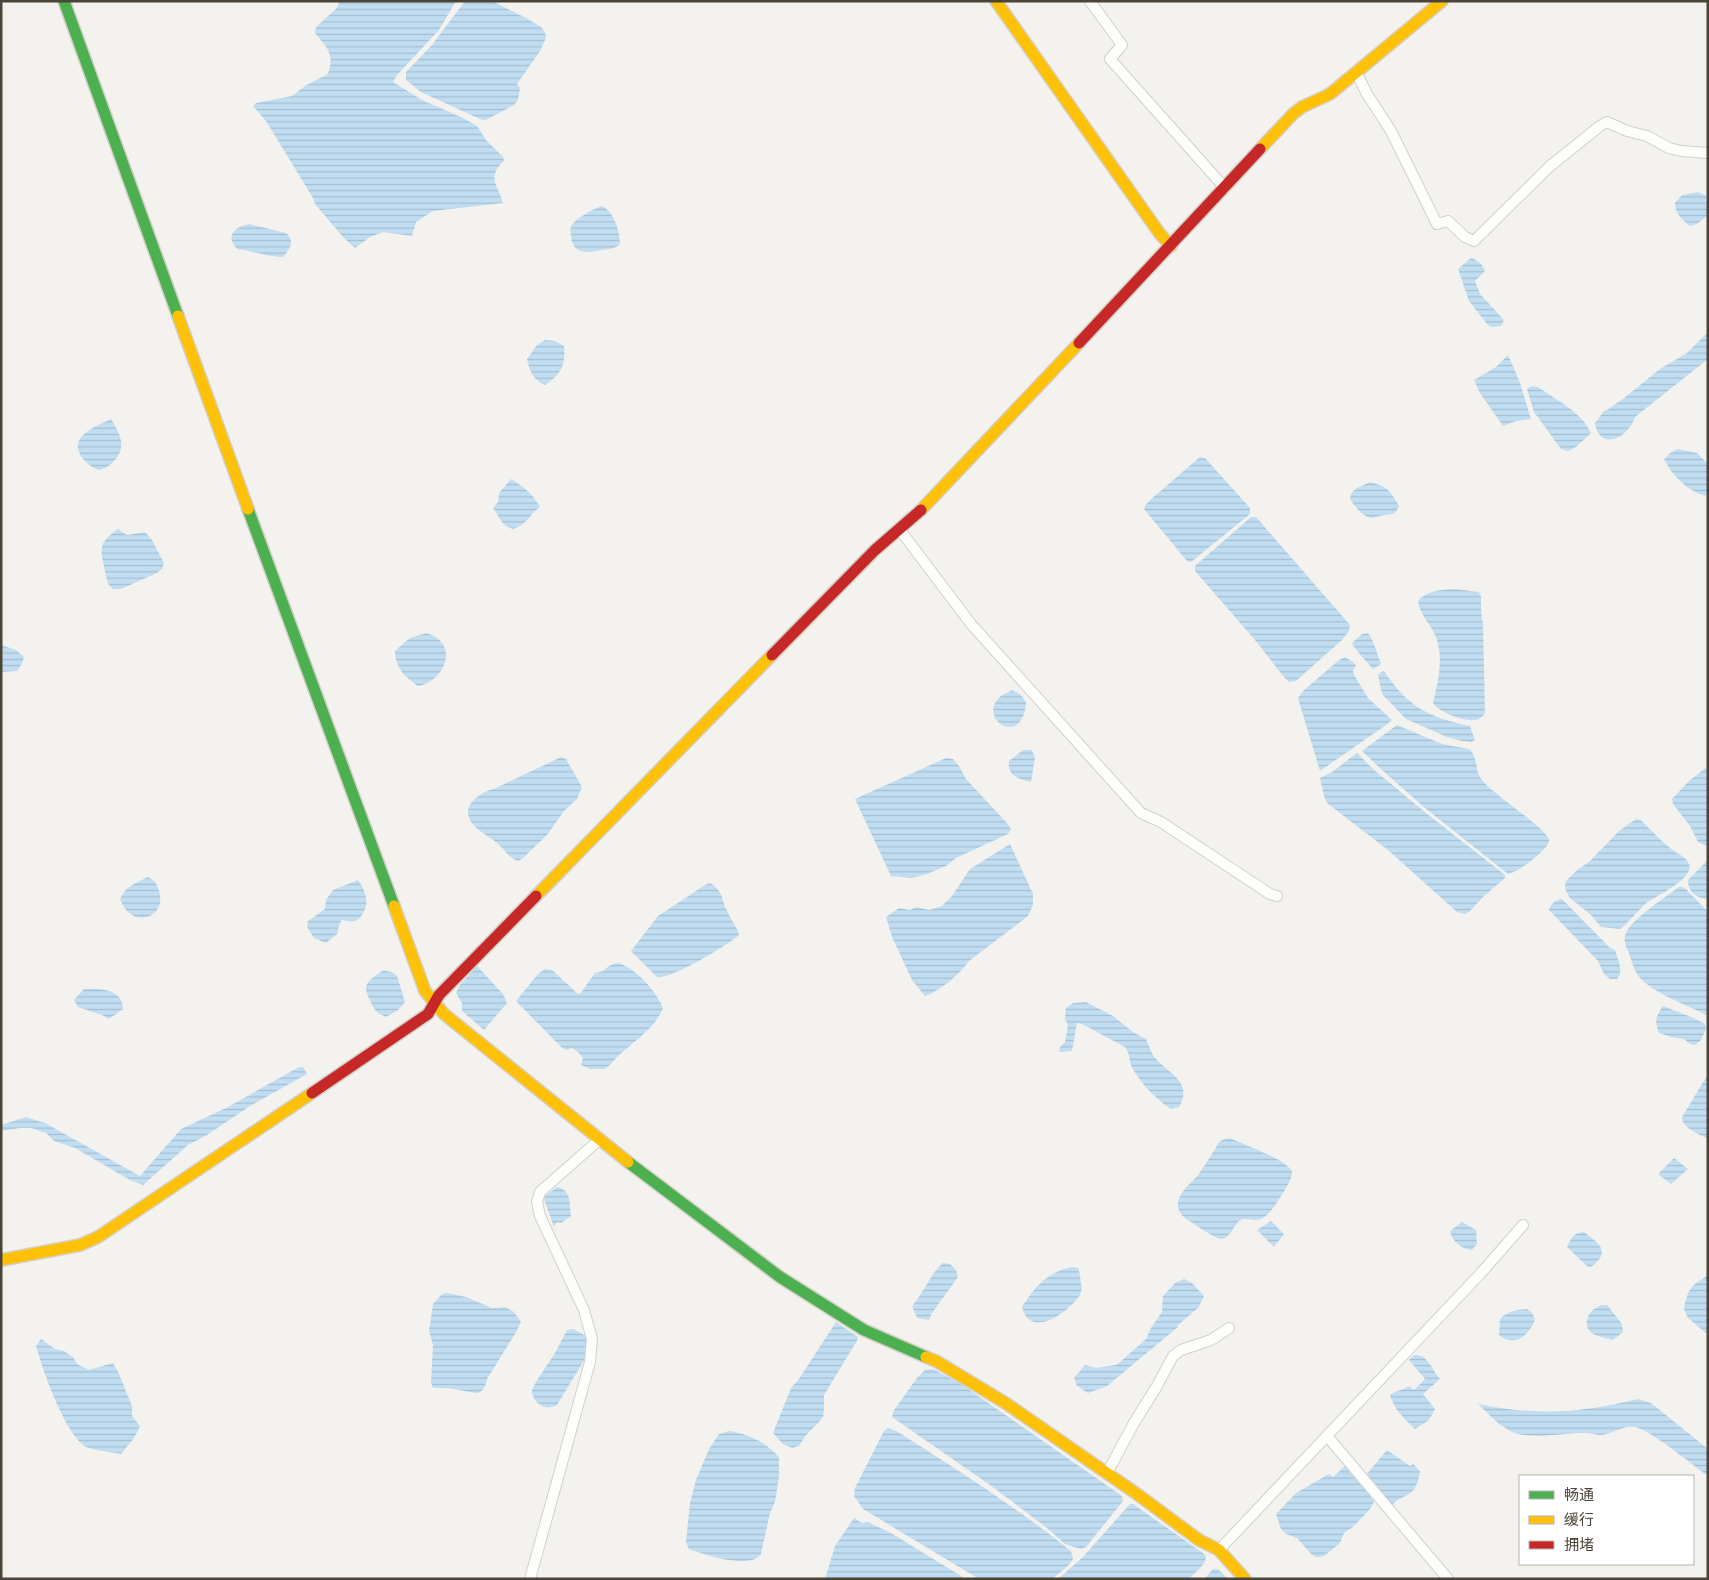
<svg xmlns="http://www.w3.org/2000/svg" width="1709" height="1580" font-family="'Sofia Sans Condensed','Noto Sans SC',sans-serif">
  <defs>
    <pattern id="water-rules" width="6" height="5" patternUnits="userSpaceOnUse" patternTransform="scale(1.25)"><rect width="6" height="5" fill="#c0ddf1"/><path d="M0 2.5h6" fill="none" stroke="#a6bfcf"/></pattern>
  </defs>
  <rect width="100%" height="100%" fill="#f4f2ee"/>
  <path fill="url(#water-rules)" d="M 339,1 L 456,1 L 439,30 L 397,75 L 393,82 L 422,100 L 463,118 L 477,126 L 486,140 L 503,157 L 504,161 C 486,177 498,185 503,203 L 433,211 L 416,222 L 412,236 L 383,232 L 370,237 L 355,248 L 343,237 L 315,204 L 313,198 L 266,121 L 253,106 L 256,103 L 292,96 L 305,86 L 328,74 C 335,53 327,48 315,33 L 316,27 L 337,8 Z
    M 465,1 L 492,1 L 528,19 L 541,27 L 545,32 L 546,38 L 540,51 L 517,84 L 520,88 L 518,100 L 514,105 L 486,120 L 482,120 L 421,92 L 406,80 L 406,72 L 432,45 Z
    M 1698,192 L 1706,196 L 1708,215 L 1697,224 L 1690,226 C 1682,220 1675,213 1675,203 L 1682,195 Z
    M 602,206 C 614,212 620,231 620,244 C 615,249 609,249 602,250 C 587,253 574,255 571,237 C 571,233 569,229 572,225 C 575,219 595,208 602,206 Z
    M 249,224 L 286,233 C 296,241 289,250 283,257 C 268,257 253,251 237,249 C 225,236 234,227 249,224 Z
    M 1471,258 C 1478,260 1482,264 1485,271 L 1475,281 L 1480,294 L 1504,320 L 1501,326 L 1491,327 L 1487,324 L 1469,301 L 1458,269 Z
    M 1708,332 L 1708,359 L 1635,417 C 1633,421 1632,425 1629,428 C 1618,443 1598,445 1595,423 L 1604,411 L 1607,410 L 1624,398 L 1660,369 L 1687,353 Z
    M 545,340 L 555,341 L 564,346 C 566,365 561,375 545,385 C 534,381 529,370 527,359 L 537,345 Z
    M 1508,355 L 1519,380 L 1531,419 L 1516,421 L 1503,426 L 1480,393 L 1474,380 L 1496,367 Z
    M 1532,386 L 1538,387 C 1556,400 1582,412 1591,433 L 1576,447 L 1568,451 L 1561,449 L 1534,412 L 1527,389 Z
    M 111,419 C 120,434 128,447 113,462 C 108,467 106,468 99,470 C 92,468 85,462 81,456 C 68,436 97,426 111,419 Z
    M 1678,449 L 1697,453 L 1708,464 L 1708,492 L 1705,496 C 1687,490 1673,477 1664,459 L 1670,453 Z
    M 1200,457 L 1205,458 L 1250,508 L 1250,514 L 1191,562 L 1187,561 L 1144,509 L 1145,506 L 1149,501 Z
    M 511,479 C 524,487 533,494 540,507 C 528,515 530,523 513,529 C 501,526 500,517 493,508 L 498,502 L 499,493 Z
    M 1370,482 C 1388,487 1390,490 1399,506 C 1395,515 1393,514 1384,515 C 1380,515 1376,518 1372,518 C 1362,517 1355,506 1350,499 C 1351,488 1361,487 1370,482 Z
    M 1251,517 L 1256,517 L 1350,625 L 1349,631 L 1342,640 L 1296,681 L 1289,682 L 1284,677 L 1255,640 L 1195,571 L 1195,566 Z
    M 118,529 L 127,535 L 145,532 L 152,540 L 164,563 L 162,569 L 157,573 L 121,589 L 113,589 L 109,585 C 106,579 105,572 104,566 C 99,546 101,541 118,529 Z
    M 1455,589 L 1479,592 L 1481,597 L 1481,611 L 1483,625 L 1485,713 C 1483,716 1481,718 1479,719 C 1468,724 1438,712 1433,703 C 1438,682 1445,654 1434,633 C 1429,622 1419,613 1418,601 C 1427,590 1442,590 1455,589 Z
    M 426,633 C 463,644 442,683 418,686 C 404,676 396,669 395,651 L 410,638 Z
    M 1368,633 C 1373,639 1378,656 1381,664 L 1373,669 C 1367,662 1356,651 1352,643 L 1362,634 Z
    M 1,645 L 16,650 L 24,657 L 22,663 L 17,671 L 1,672 Z
    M 1345,657 L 1353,662 L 1356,666 L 1353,670 L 1354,675 L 1368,698 L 1392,720 L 1386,725 L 1320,771 L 1298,698 L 1303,691 L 1339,660 Z
    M 1384,671 C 1408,707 1428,717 1470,726 L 1475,740 L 1471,742 L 1462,741 L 1447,737 L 1406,719 L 1383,695 L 1381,690 L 1378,674 Z
    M 1012,690 L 1020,694 L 1026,702 C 1023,750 975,718 1001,696 C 1004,694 1009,692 1012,690 Z
    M 1397,725 L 1442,744 L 1469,749 C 1479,758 1474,770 1482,780 C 1492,794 1550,830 1549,841 C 1548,846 1541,852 1537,856 C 1529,863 1518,871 1508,874 L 1425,808 L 1382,770 L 1362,751 Z
    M 1023,750 L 1032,750 L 1035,758 L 1031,782 C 1019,779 1007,776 1009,761 Z
    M 1357,753 L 1373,769 L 1426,813 L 1505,875 L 1505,878 L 1484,896 L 1470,911 L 1465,914 L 1457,912 L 1388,850 L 1327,803 L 1324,796 L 1320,778 L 1332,772 Z
    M 561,757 L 566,759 L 582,787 L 577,799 L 564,811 L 547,835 L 523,858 L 518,861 C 508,857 504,849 497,843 C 489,836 479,832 472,823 C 459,805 481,792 496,788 Z
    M 946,758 L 953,759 L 959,766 L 966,779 L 1006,822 L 1011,829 L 1008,834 L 956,858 L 946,866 L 927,874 L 912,878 L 891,876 L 855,799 Z
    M 1708,766 L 1708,845 L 1706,846 L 1698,842 L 1690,826 L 1673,804 L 1672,799 L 1689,781 Z
    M 1636,819 L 1641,820 C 1650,829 1659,839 1669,847 C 1676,854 1685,855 1689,864 C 1695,879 1654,897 1645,904 C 1638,911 1631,919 1624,926 L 1620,929 L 1601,927 L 1591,915 L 1570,898 L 1566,891 L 1565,886 L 1566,881 L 1576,871 L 1590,861 L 1619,831 Z
    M 1010,844 L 1033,894 L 1033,905 L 1028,916 L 969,961 C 961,973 939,992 925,996 L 912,980 L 892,937 L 886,917 L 899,908 L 910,910 L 916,907 L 929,910 L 942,906 L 952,896 L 970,869 Z
    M 1708,858 L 1708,897 L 1705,899 C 1695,897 1688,891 1688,880 L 1705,863 Z
    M 147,877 C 153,879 156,882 158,888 C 170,917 132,932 120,899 C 128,884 134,885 147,877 Z
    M 358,880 C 365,890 370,902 363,913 C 361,917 359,920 354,921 C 350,922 346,920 342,920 L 340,922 L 337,934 L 326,943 L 314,938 L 307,927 L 308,921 L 325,909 L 326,900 L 333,890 Z
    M 710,883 C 722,891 721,895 725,907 C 729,916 735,925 739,933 L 738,936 C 726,946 670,980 657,977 L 631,951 L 658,916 L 705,885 Z
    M 1680,886 L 1686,889 L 1708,912 L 1708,1016 C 1686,1004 1658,996 1640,978 C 1634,971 1632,962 1629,953 C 1626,946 1622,939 1627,931 C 1635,917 1666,897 1680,886 Z
    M 1562,899 L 1610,948 L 1615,950 C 1618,960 1624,971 1617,979 L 1610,979 L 1604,974 L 1598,961 L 1549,910 C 1550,904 1556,900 1562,899 Z
    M 617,963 C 634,966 657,992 663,1008 C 653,1033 626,1045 610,1065 L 605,1069 L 590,1069 L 581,1065 L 583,1058 L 578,1052 L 572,1048 L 566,1050 L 561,1047 L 516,1001 L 538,974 L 545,969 L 552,970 L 577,993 L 580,994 L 595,973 L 603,971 L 609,966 Z
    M 477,966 L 503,994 L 507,1003 L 484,1030 L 462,1011 L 462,1003 L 456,993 L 459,986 Z
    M 384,970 L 393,973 L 397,976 L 405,1002 L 398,1010 L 386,1017 C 384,1016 380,1014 378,1013 C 374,1010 365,992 366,987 C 367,980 378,974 384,970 Z
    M 84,989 C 100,988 123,989 123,1009 L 109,1019 L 102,1015 L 78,1007 L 74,1000 Z
    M 1086,1002 L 1113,1016 L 1133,1032 L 1146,1039 C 1149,1046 1151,1054 1157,1060 C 1171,1075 1193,1083 1179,1107 L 1171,1109 C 1157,1100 1141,1084 1133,1069 C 1128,1061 1131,1055 1125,1047 L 1082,1024 L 1077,1023 L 1072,1051 L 1059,1052 L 1060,1047 L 1065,1042 L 1068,1025 L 1065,1019 L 1066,1008 L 1073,1003 Z
    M 1663,1006 L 1696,1019 L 1705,1024 L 1706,1029 L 1701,1040 L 1695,1045 L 1690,1044 L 1684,1039 L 1671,1037 L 1659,1033 C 1654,1021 1656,1016 1663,1006 Z
    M 299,1067 L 303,1067 L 307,1074 L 250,1106 L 207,1135 L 188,1145 L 143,1185 L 130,1180 L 75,1148 L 54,1141 L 46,1133 L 31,1128 L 20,1128 L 1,1131 L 1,1125 L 26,1117 L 45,1123 L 140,1176 L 181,1129 L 228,1107 Z
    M 1708,1074 L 1708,1139 C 1699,1134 1682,1128 1682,1117 Z
    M 1230,1138 C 1240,1143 1290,1161 1292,1172 C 1292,1180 1286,1187 1283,1193 C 1277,1202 1271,1214 1261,1219 C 1254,1222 1246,1216 1239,1221 C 1233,1226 1230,1239 1221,1239 C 1214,1238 1191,1222 1185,1218 C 1181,1215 1178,1210 1178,1205 C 1178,1192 1192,1183 1199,1174 C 1206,1163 1213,1153 1219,1142 L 1224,1139 Z
    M 1674,1158 L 1688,1169 L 1671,1184 L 1659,1175 L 1659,1173 Z
    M 557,1187 C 572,1190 569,1204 571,1216 L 561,1223 L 557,1222 L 554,1227 L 544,1199 L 545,1196 Z
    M 1271,1221 L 1284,1234 L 1274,1247 L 1257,1230 Z
    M 1462,1222 L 1476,1230 L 1477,1244 L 1472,1250 C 1462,1249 1452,1242 1450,1231 Z
    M 1584,1232 C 1599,1244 1612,1251 1591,1267 L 1587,1266 L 1567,1247 C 1571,1237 1574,1233 1584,1232 Z
    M 943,1263 L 950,1264 L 956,1270 L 958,1277 L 932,1313 L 929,1320 L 917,1318 L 912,1306 C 924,1293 930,1274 943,1263 Z
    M 1071,1267 L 1078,1268 C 1081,1275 1080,1282 1082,1288 C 1081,1292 1080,1296 1077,1299 C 1065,1314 1030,1339 1022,1307 C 1036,1286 1045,1274 1071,1267 Z
    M 1708,1274 L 1708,1335 L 1688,1318 L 1684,1309 C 1685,1301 1688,1289 1695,1284 C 1700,1280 1704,1279 1708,1274 Z
    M 1184,1279 L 1192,1283 L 1204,1296 L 1198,1308 L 1177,1326 L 1178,1327 L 1107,1386 L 1088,1393 L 1077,1386 L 1074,1378 L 1085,1365 L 1096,1368 L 1116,1365 L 1119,1363 L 1146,1339 L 1151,1328 L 1162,1312 L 1163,1296 L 1175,1283 Z
    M 447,1293 L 466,1297 L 492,1308 L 505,1307 L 514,1312 L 521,1322 L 515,1334 L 487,1379 C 483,1399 473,1392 459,1390 C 450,1388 442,1388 433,1388 L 431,1382 L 433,1345 L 429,1331 L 433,1304 L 442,1294 Z
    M 1601,1305 L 1607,1305 L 1622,1324 L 1623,1332 L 1613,1340 C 1601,1337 1584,1335 1587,1320 C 1589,1312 1593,1309 1601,1305 Z
    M 1527,1309 L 1532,1313 L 1535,1319 C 1530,1335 1514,1348 1499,1335 L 1500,1319 C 1508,1311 1516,1310 1527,1309 Z
    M 836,1322 L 858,1337 L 858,1339 L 824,1395 L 824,1408 L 823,1417 L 818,1423 L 806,1435 L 799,1446 L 792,1448 L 783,1444 L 773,1433 L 791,1388 L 799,1379 Z
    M 573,1329 L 586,1336 L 587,1341 L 585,1359 L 557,1405 C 550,1408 545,1409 539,1404 C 535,1401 532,1396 532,1391 C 533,1384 552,1359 556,1351 C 560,1344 563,1337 567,1330 Z
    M 41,1339 L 55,1349 L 64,1351 L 73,1357 L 77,1364 L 89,1370 L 113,1363 L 119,1374 L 132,1406 L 132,1416 L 140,1426 L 134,1438 L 121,1454 C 111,1452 89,1450 83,1445 C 63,1428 43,1371 36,1346 Z
    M 1414,1355 C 1428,1354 1432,1370 1440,1379 L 1423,1394 L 1435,1409 L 1429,1420 L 1415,1429 C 1404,1418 1394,1410 1390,1395 C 1396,1390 1403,1391 1409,1386 L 1414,1390 L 1425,1379 L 1409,1360 Z
    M 933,1369 L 961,1384 L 1122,1496 L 1123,1501 L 1086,1547 L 1081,1549 L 1074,1547 L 1065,1544 L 1047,1528 L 990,1485 L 892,1417 L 894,1410 L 917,1378 L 925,1370 Z
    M 1638,1399 L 1651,1403 L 1708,1449 L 1708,1476 C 1692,1465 1651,1430 1635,1427 C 1622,1425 1613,1434 1601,1435 C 1596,1435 1591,1433 1586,1433 C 1564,1432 1525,1442 1507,1429 C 1496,1423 1487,1412 1478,1404 C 1516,1412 1554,1414 1593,1408 C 1608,1406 1623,1402 1638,1399 Z
    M 888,1428 L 898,1432 C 958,1470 1016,1507 1071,1551 L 1073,1559 L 1069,1565 L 1052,1579 L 979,1579 L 863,1509 L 854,1496 L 855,1488 L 884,1431 Z
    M 729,1431 C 749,1434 765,1442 779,1457 L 779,1476 L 775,1502 L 770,1513 L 761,1554 C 751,1570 704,1555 689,1549 L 686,1542 L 690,1503 L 696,1480 L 709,1449 L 719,1434 Z
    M 1387,1450 L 1410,1466 L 1413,1464 L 1420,1471 C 1416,1498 1408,1491 1390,1506 L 1366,1475 Z
    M 1346,1465 L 1375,1499 L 1371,1508 L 1353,1527 L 1344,1533 L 1340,1543 L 1324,1556 L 1317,1557 L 1312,1555 L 1297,1538 L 1286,1534 L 1281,1529 L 1276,1514 L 1296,1493 L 1329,1474 L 1333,1477 Z
    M 1130,1504 L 1133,1504 L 1203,1553 L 1206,1556 C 1206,1565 1195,1572 1189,1579 L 1058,1579 L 1082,1558 Z
    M 854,1518 L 862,1523 L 868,1522 L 891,1533 L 966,1579 L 825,1579 L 835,1546 Z
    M 1213,1569 L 1218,1569 L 1228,1579 L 1204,1579 Z"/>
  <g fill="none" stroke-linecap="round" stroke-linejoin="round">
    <defs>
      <path id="street" d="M 1090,1 L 1122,45 L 1110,59 L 1225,188
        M 1357,74 L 1367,94 L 1391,131 L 1437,224 L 1448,221 L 1465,237 L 1474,241 L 1549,167 L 1600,126 L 1607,122 L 1627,131 L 1647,136 L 1669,148 L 1681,151 L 1708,153
        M 900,530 L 971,624 L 1141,813 L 1161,822 L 1270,894 L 1277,896
        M 1327,1436 L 1448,1579
        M 1107,1473 L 1134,1423 L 1157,1386 L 1173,1356 L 1181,1350 L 1211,1340 L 1229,1328
        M 1219,1550 L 1481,1273 L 1523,1225
        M 530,1579 L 590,1362 L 592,1339 L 584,1310 L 540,1216 L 537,1202 L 540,1192 L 599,1140"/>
      <path id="fast" d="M 64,1 L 178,316
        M 248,509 L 394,906
        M 628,1162 L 780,1277 L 864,1330 L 926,1357"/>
      <path id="slow" d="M 996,1 L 1160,234 L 1171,246
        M 1260,149 L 1293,114 L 1302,107 L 1330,94 L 1442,1
        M 178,316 L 248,509
        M 921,510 L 1079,343
        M 536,896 L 772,655
        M 394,906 L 425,991 L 444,1014 L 628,1162
        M 1,1260 L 80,1245 L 98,1237 L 312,1093
        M 926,1357 L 936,1361 L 1007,1404 L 1137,1494 L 1199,1540 L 1219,1550 L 1245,1579"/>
      <path id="jam" d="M 1079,343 L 1260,149
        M 772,655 L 875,550 L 921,510
        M 312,1093 L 428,1014 L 439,995 L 536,896"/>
    </defs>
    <use href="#street" stroke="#d2d0cb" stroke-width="12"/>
    <use href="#fast" stroke="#d3cfc5" stroke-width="14"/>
    <use href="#slow" stroke="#d3cfc5" stroke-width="14"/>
    <use href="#jam" stroke="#d3cfc5" stroke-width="14"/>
    <use href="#street" stroke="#fdfdfc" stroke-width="10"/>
    <use href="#fast" stroke="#4caf50" stroke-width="11"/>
    <use href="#slow" stroke="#ffc107" stroke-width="11"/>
    <use href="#jam" stroke="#c62828" stroke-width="11"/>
  </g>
  <rect width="1709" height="1580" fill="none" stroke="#4b4439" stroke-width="5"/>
  <rect x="1519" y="1475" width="175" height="90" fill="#ffffff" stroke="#b7b4b0"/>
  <rect x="1529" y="1491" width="25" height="8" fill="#4caf50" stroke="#b7b4b0"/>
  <text x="1564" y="1500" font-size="15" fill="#4b4439">畅通</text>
  <rect x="1529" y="1516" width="25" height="8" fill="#ffc107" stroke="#b7b4b0"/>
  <text x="1564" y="1525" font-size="15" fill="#4b4439">缓行</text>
  <rect x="1529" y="1541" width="25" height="8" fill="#c62828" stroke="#b7b4b0"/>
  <text x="1564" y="1550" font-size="15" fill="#4b4439">拥堵</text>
</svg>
